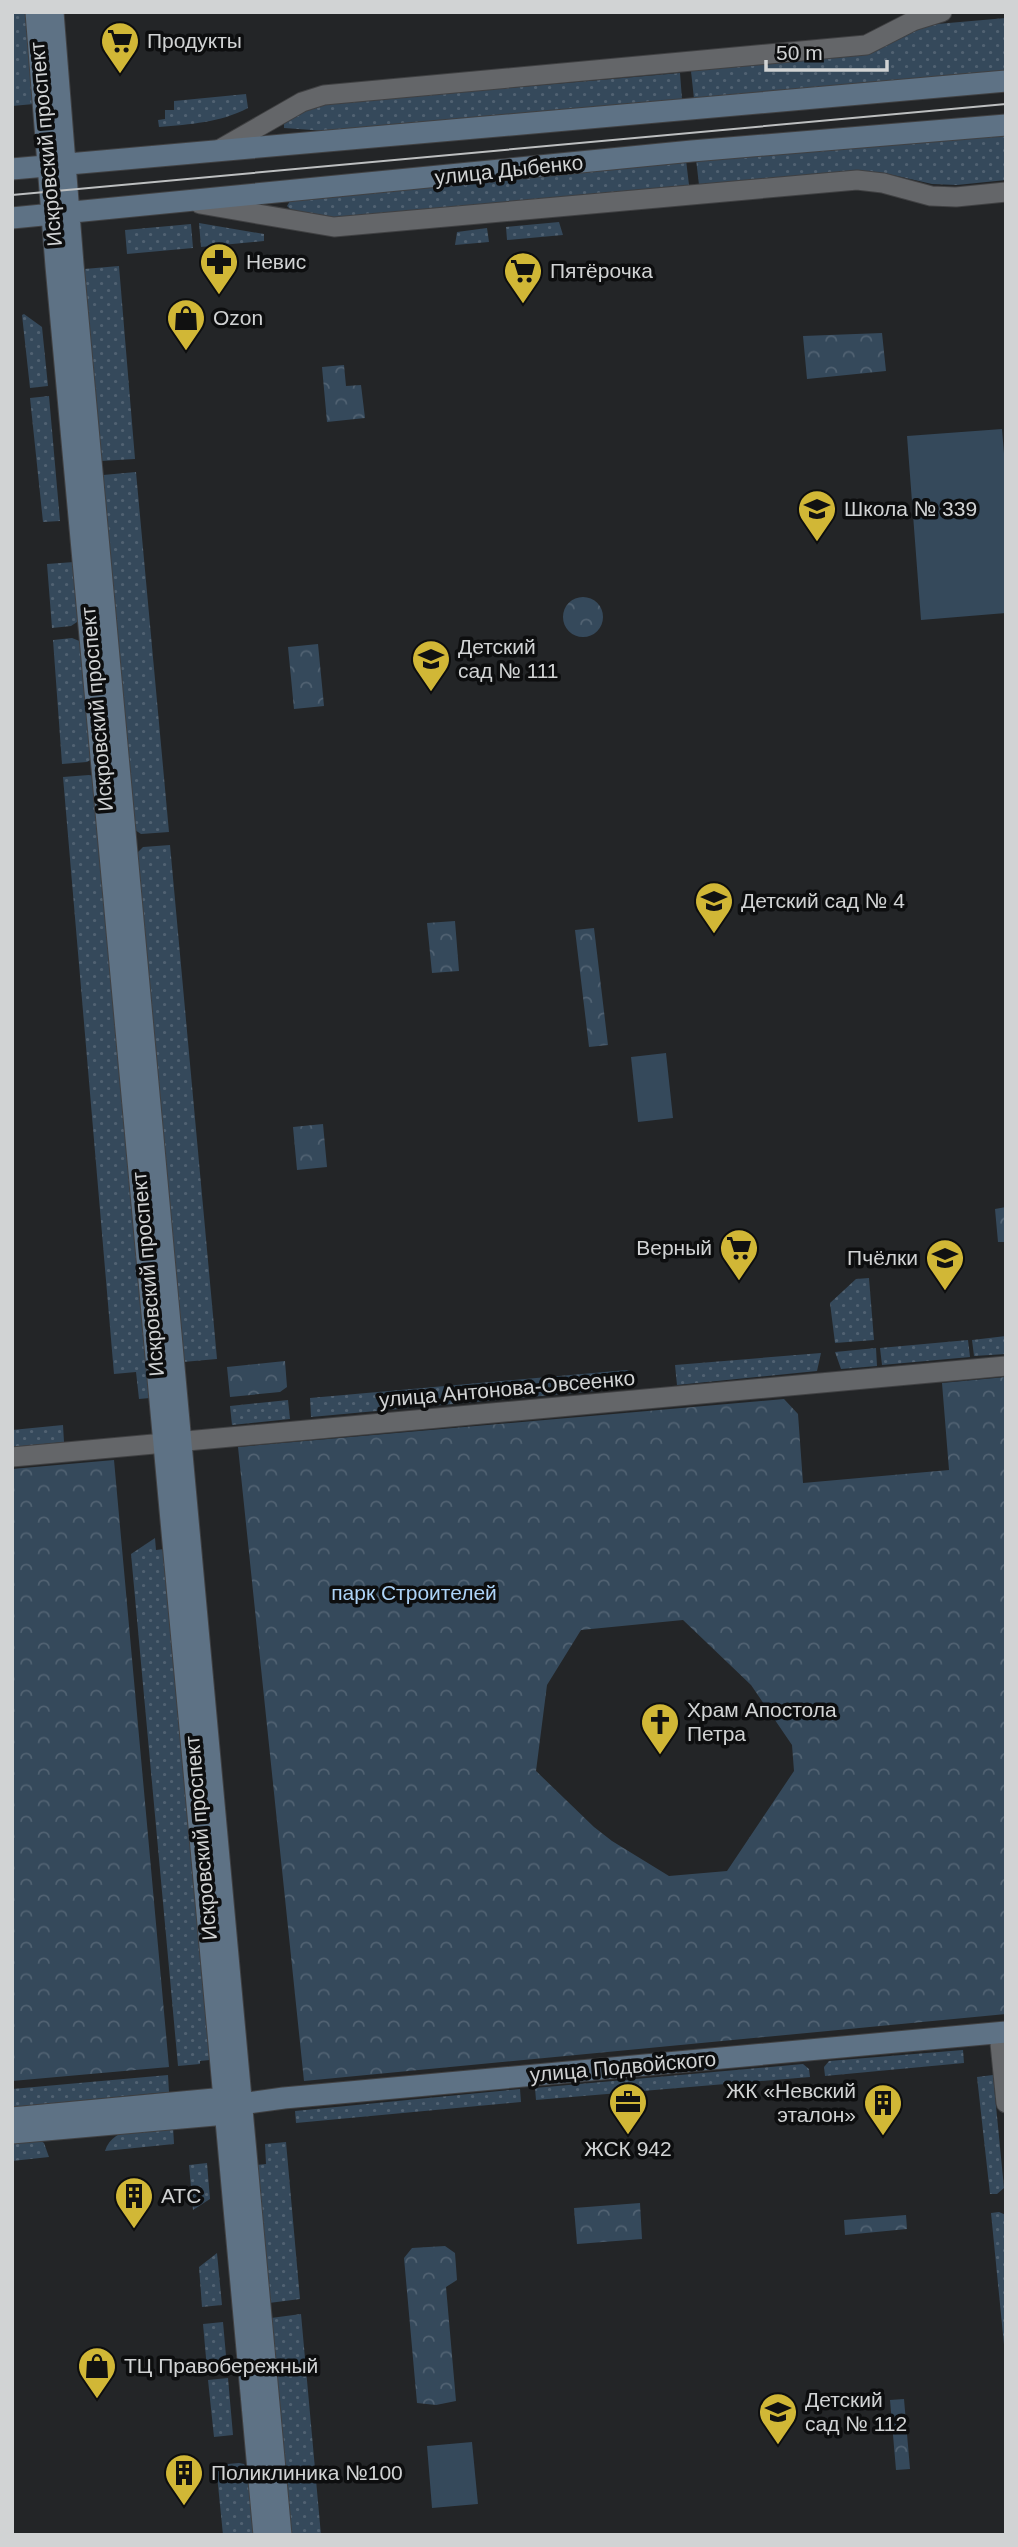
<svg xmlns="http://www.w3.org/2000/svg" width="1018" height="2547" font-family="Helvetica,sans-serif">
  <defs>
    <pattern id="grass-dots" width="8" height="8" patternUnits="userSpaceOnUse" patternTransform="scale(1.75)"><rect width="8" height="8" fill="#35495b"/><path d="M2 2h.1M6 6h.1" fill="none" stroke="#516272" stroke-width="1.8" stroke-linecap="round"/></pattern>
    <pattern id="forest-crowns" width="20" height="18" patternUnits="userSpaceOnUse" patternTransform="scale(1.75)"><rect width="20" height="18" fill="#35495b"/><path d="M2 6a3 3 0 1 1 6 0M12 15a3 3 0 1 1 6 0" fill="none" stroke="#516272"/></pattern>
  </defs>
  <rect width="100%" height="100%" fill="#232527"/>
  <path fill="url(#grass-dots)" d="M 12,12 L 26,12 L 34,104 L 12,106 Z
    M 1006,18 L 1006,71 L 694,99 L 691,71 L 869,54 L 917,29 L 937,24 Z
    M 680,73 L 682,99 L 326,131 L 284,128 L 284,124 C 296,114 310,109 324,104 Z
    M 246,94 L 248,108 C 219,123 191,124 159,127 L 158,120 L 165,119 L 165,110 L 174,110 L 174,101 Z
    M 1006,132 L 1006,180 L 957,185 L 932,184 L 884,173 L 857,171 L 699,185 L 696,159 Z
    M 686,160 L 689,185 L 334,218 L 291,210 L 287,206 L 290,201 Z
    M 559,222 L 563,235 L 507,240 L 506,227 Z
    M 199,223 L 264,234 L 264,241 L 201,247 Z
    M 191,224 L 193,248 L 127,254 L 125,230 Z
    M 487,228 L 489,242 L 455,245 L 457,232 Z
    M 119,266 L 135,459 L 101,461 L 84,269 Z
    M 24,314 L 42,327 L 48,386 L 30,388 L 22,315 Z
    M 49,396 L 60,521 L 43,522 L 30,398 Z
    M 136,472 L 169,832 L 141,834 L 135,830 L 103,475 Z
    M 74,562 L 80,620 L 71,626 L 52,628 L 47,564 Z
    M 72,638 L 82,642 L 92,759 L 87,762 L 62,764 L 53,640 Z
    M 89,775 L 94,776 L 150,1398 L 139,1399 L 136,1372 L 114,1374 L 63,777 Z
    M 170,845 L 217,1359 L 183,1362 L 137,853 L 143,847 Z
    M 869,1278 L 874,1340 L 835,1343 L 830,1303 L 856,1279 Z
    M 1006,1336 L 1006,1354 L 974,1356 L 972,1340 Z
    M 968,1340 L 970,1357 L 882,1365 L 880,1348 Z
    M 876,1348 L 877,1366 L 841,1369 L 835,1352 Z
    M 821,1353 L 817,1371 L 677,1385 L 675,1365 Z
    M 627,1370 L 631,1371 L 636,1377 L 635,1385 L 628,1388 L 311,1417 L 310,1398 Z
    M 288,1400 L 290,1419 L 232,1425 L 230,1406 Z
    M 63,1425 L 64,1442 L 12,1447 L 12,1430 Z
    M 155,1538 L 156,1550 L 164,1549 L 210,2060 L 200,2061 L 200,2064 L 178,2066 L 131,1554 Z
    M 963,2050 L 964,2063 L 825,2076 L 824,2067 L 829,2061 Z
    M 803,2064 L 809,2069 L 810,2077 L 536,2100 L 535,2088 Z
    M 168,2075 L 169,2092 L 12,2107 L 12,2089 Z
    M 993,2075 L 1004,2188 L 997,2194 L 990,2194 L 977,2077 Z
    M 520,2089 L 521,2102 L 296,2123 L 295,2111 Z
    M 173,2126 L 174,2144 L 105,2151 C 114,2124 148,2129 173,2126 Z
    M 38,2139 L 44,2143 L 49,2157 L 12,2161 L 12,2141 Z
    M 286,2142 L 300,2299 L 269,2303 L 256,2165 L 266,2164 L 265,2144 Z
    M 207,2163 L 210,2199 L 193,2210 L 189,2165 Z
    M 999,2212 L 1006,2215 L 1006,2365 L 991,2213 Z
    M 217,2253 L 222,2305 L 202,2307 L 199,2267 Z
    M 301,2314 L 321,2535 L 290,2535 L 271,2318 Z
    M 223,2322 L 227,2367 L 207,2369 L 203,2324 Z
    M 228,2378 L 233,2435 L 214,2437 L 208,2380 Z
    M 239,2463 L 244,2464 L 249,2472 L 254,2535 L 223,2535 L 216,2465 Z"/>
  <path fill="url(#forest-crowns)" fill-rule="evenodd" d="M 882,333 L 886,371 L 807,379 L 803,336 Z
    M 344,365 L 346,386 L 361,385 L 365,418 L 327,422 L 322,367 Z
    M563 617a20 20 0 1 1 40 0a20 20 0 1 1-40 0Z
    M 318,644 L 324,706 L 294,709 L 288,647 Z
    M 455,921 L 459,971 L 432,973 L 427,923 Z
    M 594,928 L 608,1045 L 589,1047 L 575,930 Z
    M 323,1124 L 327,1167 L 297,1170 L 293,1127 Z
    M 1006,1207 L 1006,1242 L 998,1242 L 995,1209 Z
    M 285,1361 L 287,1387 L 280,1392 L 230,1397 L 227,1367 Z
    M 1006,1377 L 1006,2014 L 304,2081 L 238,1447 L 784,1399 L 798,1414 L 803,1483 L 949,1470 L 942,1383 ZM 683,1620 L 751,1685 L 792,1745 L 794,1771 L 727,1871 L 669,1876 L 612,1841 L 594,1827 L 536,1771 L 547,1685 L 581,1630 Z
    M 114,1460 L 169,2067 L 12,2081 L 12,1469 Z
    M 640,2203 L 642,2239 L 577,2244 L 574,2208 Z
    M 906,2215 L 907,2229 L 845,2235 L 844,2220 Z
    M 445,2246 L 455,2253 L 457,2280 L 446,2287 L 456,2401 L 436,2405 L 417,2403 L 404,2258 L 412,2248 Z
    M 904,2399 L 910,2469 L 896,2470 L 890,2400 Z"/>
  <path fill="#35495b" d="M 1002,429 L 1006,478 L 1006,613 L 921,620 L 907,436 Z
    M 666,1053 L 673,1118 L 638,1122 L 631,1057 Z
    M 472,2442 L 478,2504 L 432,2508 L 427,2446 Z"/>
  <g fill="none" stroke-linecap="round" stroke-linejoin="round">
    <defs>
      <path id="street" d="M 220,149 L 302,102 L 324,95 L 866,45 L 913,21 L 942,12
        M 200,204 L 334,227 L 857,180 L 883,183 L 931,196 L 956,197 L 1006,192
        M 12,1457 L 1006,1366
        M 999,2033 L 1006,2103"/>
      <path id="secondary" d="M 36,12 L 56,266 L 264,2535
        M 53,12 L 73,264 L 281,2535
        M 12,169 L 1006,81
        M 12,218 L 692,151 L 1006,125
        M 12,2118 L 225,2098 L 236,2102
        M 12,2133 L 226,2114 L 241,2104 L 284,2098 L 1006,2032"/>
    </defs>
    <use href="#street" stroke="#404143" stroke-width="21"/>
    <use href="#secondary" stroke="#404143" stroke-width="23"/>
    <use href="#street" stroke="#646669" stroke-width="19"/>
    <use href="#secondary" stroke="#5e7285" stroke-width="21"/>
    <path stroke="#bdbfc0" stroke-width="2" d="M 12,195 L 1006,104"/>
  </g>
  <defs>
    <symbol id="supermarket-pin" viewBox="-11 -11 22 30"><path d="M0 17L-7.5 6A9.5 9.5 0 1 1 7.5 6Z" fill="#d1b736" stroke="#0d0e0f"/><path d="M-6-5.5h2.5l.6 2H6L4.5 2H-2.5L-4.4-4H-6ZM-1.5 3.2a1.3 1.3 0 1 0 .1 0ZM3 3.2a1.3 1.3 0 1 0 .1 0Z" fill="#111"/></symbol>
    <symbol id="pharmacy-pin" viewBox="-11 -11 22 30"><path d="M0 17L-7.5 6A9.5 9.5 0 1 1 7.5 6Z" fill="#d1b736" stroke="#0d0e0f"/><path d="M-2-6h4v4h4v4h-4v4h-4v-4h-4v-4h4Z" fill="#111"/></symbol>
    <symbol id="shop-pin" viewBox="-11 -11 22 30"><path d="M0 17L-7.5 6A9.5 9.5 0 1 1 7.5 6Z" fill="#d1b736" stroke="#0d0e0f"/><path d="M-5-2.5h2.3a2.7 3.5 0 0 1 5.4 0H5L5.5 6h-11ZM-1.5-2.5h3a1.5 2.3 0 0 0-3 0Z" fill="#111"/></symbol>
    <symbol id="school-pin" viewBox="-11 -11 22 30"><path d="M0 17L-7.5 6A9.5 9.5 0 1 1 7.5 6Z" fill="#d1b736" stroke="#0d0e0f"/><path d="M0-5L7-2L0 1L-7-2ZM-4 1L0 2.5L4 1V4Q0 6-4 4Z" fill="#111"/></symbol>
    <symbol id="church-pin" viewBox="-11 -11 22 30"><path d="M0 17L-7.5 6A9.5 9.5 0 1 1 7.5 6Z" fill="#d1b736" stroke="#0d0e0f"/><path d="M-1.2-6h2.4v3.5h3.3v2.4h-3.3V6h-2.4V-.1h-3.3v-2.4h3.3Z" fill="#111"/></symbol>
    <symbol id="office-pin" viewBox="-11 -11 22 30"><path d="M0 17L-7.5 6A9.5 9.5 0 1 1 7.5 6Z" fill="#d1b736" stroke="#0d0e0f"/><path d="M-6-3h4V-5.5h4V-3h4V5H-6ZM-1-4.5V-3h2v-1.5ZM-6 0V1H6V0Z" fill="#111"/></symbol>
    <symbol id="building-pin" viewBox="-11 -11 22 30"><path d="M0 17L-7.5 6A9.5 9.5 0 1 1 7.5 6Z" fill="#d1b736" stroke="#0d0e0f"/><path d="M-4-6H4V6H1V3H-1V6H-4ZM-2.5-4.3h1.7v1.8h-1.7ZM.8-4.3h1.7v1.8H.8ZM-2.5-1h1.7V.8h-1.7ZM.8-1h1.7V.8H.8Z" fill="#111"/></symbol>
  </defs>
  <g fill-rule="evenodd">
    <use href="#supermarket-pin" x="98" y="19" width="44" height="60"/>
    <use href="#pharmacy-pin" x="197" y="240" width="44" height="60"/>
    <use href="#supermarket-pin" x="501" y="249" width="44" height="60"/>
    <use href="#shop-pin" x="164" y="296" width="44" height="60"/>
    <use href="#school-pin" x="795" y="487" width="44" height="60"/>
    <use href="#school-pin" x="409" y="637" width="44" height="60"/>
    <use href="#school-pin" x="692" y="879" width="44" height="60"/>
    <use href="#supermarket-pin" x="717" y="1226" width="44" height="60"/>
    <use href="#school-pin" x="923" y="1236" width="44" height="60"/>
    <use href="#church-pin" x="638" y="1700" width="44" height="60"/>
    <use href="#office-pin" x="606" y="2080" width="44" height="60"/>
    <use href="#building-pin" x="861" y="2081" width="44" height="60"/>
    <use href="#building-pin" x="112" y="2174" width="44" height="60"/>
    <use href="#shop-pin" x="75" y="2344" width="44" height="60"/>
    <use href="#school-pin" x="756" y="2390" width="44" height="60"/>
    <use href="#building-pin" x="162" y="2451" width="44" height="60"/>
  </g>
  <g text-anchor="middle" stroke-width="7" stroke-linejoin="round" paint-order="stroke">
    <g font-size="21" fill="#d1d3d4" stroke="#0d0e0f" text-anchor="start">
      <text x="147" y="48">Продукты</text>
      <text x="246" y="269">Невис</text>
      <text x="550" y="278">Пятёрочка</text>
      <text x="213" y="325">Ozon</text>
      <text x="844" y="516">Школа № 339</text>
      <text x="458" y="654">Детский<tspan x="458" dy="24">сад № 111</tspan></text>
      <text x="741" y="908">Детский сад № 4</text>
      <text x="712" y="1255" text-anchor="end">Верный</text>
      <text x="918" y="1265" text-anchor="end">Пчёлки</text>
      <text x="687" y="1717">Храм Апостола<tspan x="687" dy="24">Петра</tspan></text>
      <text x="856" y="2098" text-anchor="end">ЖК «Невский<tspan x="856" dy="24">эталон»</tspan></text>
      <text x="628" y="2156" text-anchor="middle">ЖСК 942</text>
      <text x="161" y="2203">АТС</text>
      <text x="124" y="2373">ТЦ Правобережный</text>
      <text x="805" y="2407">Детский<tspan x="805" dy="24">сад № 112</tspan></text>
      <text x="211" y="2480">Поликлиника №100</text>
    </g>
    <g font-size="21" fill="#d1d3d4" stroke="#0d0e0f">
      <text transform="translate(46 144) rotate(-95)" y="7">Искровский проспект</text>
      <text transform="translate(509 170) rotate(-6)" y="7">улица Дыбенко</text>
      <text transform="translate(97 709) rotate(-95)" y="7">Искровский проспект</text>
      <text transform="translate(148 1274) rotate(-95)" y="7">Искровский проспект</text>
      <text transform="translate(507 1389) rotate(-5)" y="7">улица Антонова-Овсеенко</text>
      <text transform="translate(201 1838) rotate(-95)" y="7">Искровский проспект</text>
      <text transform="translate(623 2067) rotate(-5)" y="7">улица Подвойского</text>
    </g>
    <g font-size="21" fill="#add3f7" stroke="#0d0e0f">
      <text x="414" y="1600">парк Строителей</text>
    </g>
  </g>
  <rect width="1018" height="2547" fill="none" stroke="#d1d3d4" stroke-width="28"/>
  <path d="M766 60v10h121v-10" fill="none" stroke="#d1d3d4" stroke-width="3.5"/>
  <text x="776" y="60" font-size="21" fill="#d1d3d4" stroke="#0d0e0f" stroke-width="5" paint-order="stroke">50 m</text>
</svg>
